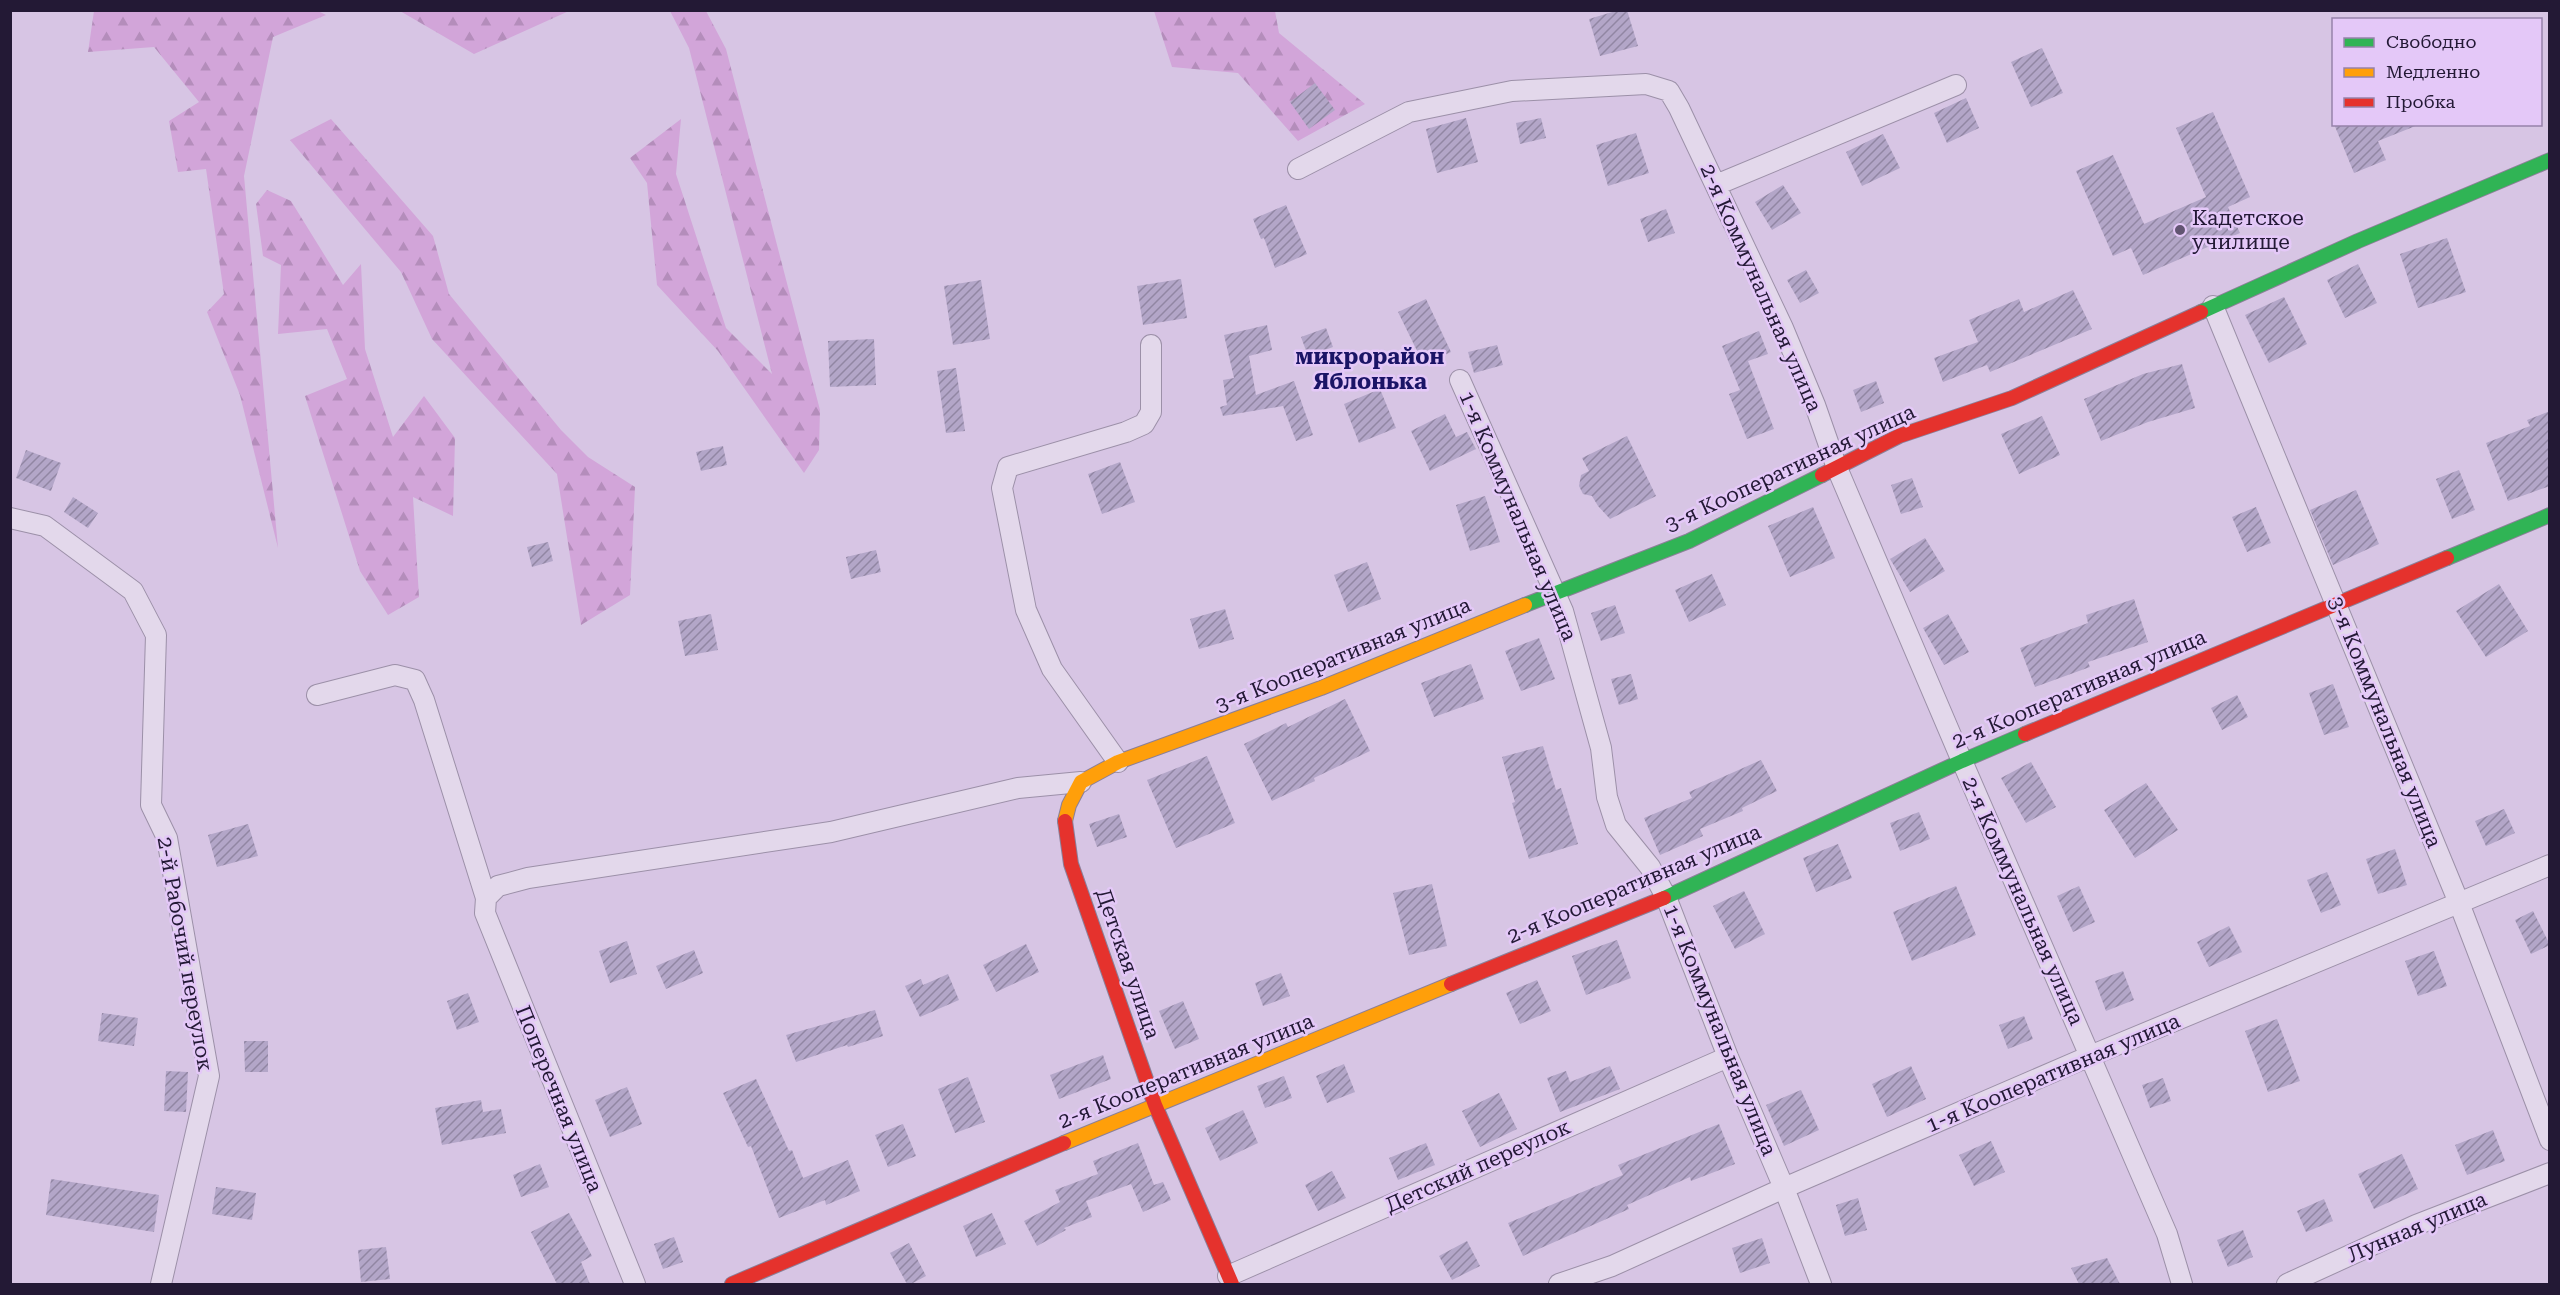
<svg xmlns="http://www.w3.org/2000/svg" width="2560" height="1295" font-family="'Roboto Serif',serif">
  <defs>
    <pattern id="forest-firs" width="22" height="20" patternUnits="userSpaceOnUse" patternTransform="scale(1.5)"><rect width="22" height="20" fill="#d2a5d9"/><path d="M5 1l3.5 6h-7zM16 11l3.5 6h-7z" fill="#b48dbb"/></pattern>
    <pattern id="building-hatch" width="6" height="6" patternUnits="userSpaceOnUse" patternTransform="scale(1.5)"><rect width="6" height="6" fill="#b3a6c8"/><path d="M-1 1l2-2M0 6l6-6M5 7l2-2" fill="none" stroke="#9186a3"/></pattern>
  </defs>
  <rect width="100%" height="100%" fill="#d7c5e4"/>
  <path fill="url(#forest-firs)" d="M 318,11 L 326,15 L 273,37 L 244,176 L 278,548 L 240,395 L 207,312 L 224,294 L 206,169 L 178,172 L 169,121 L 199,102 L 154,47 L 88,52 L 94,11 Z
    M 400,11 L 569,11 L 474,54 Z
    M 670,11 L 706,11 L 726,49 L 820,410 L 819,450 L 804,473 L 718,351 L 657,285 L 647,183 L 630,158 L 681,119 L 676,174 L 726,328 L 772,374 L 689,48 Z
    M 1154,11 L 1275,11 L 1279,33 L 1365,104 L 1298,141 L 1238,73 L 1172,67 Z
    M 331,119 L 433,236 L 449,294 L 561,430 L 588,457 L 635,487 L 630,595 L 581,625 L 557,474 L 432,339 L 401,272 L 290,140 Z
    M 267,190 L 291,201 L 343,285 L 361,264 L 365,349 L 393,437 L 424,396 L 455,438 L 453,516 L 413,497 L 419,597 L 388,615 L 360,571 L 305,396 L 347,379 L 327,329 L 278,334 L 281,265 L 263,256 L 256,204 Z"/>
  <path fill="url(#building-hatch)" d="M 1619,10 L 1627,10 L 1638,46 L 1600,56 L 1589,19 Z
    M 2042,48 L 2063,93 L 2031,107 L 2011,62 Z
    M 1315,83 L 1335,110 L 1309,129 L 1290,102 Z
    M 1966,98 L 1979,128 L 1947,143 L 1934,113 Z
    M 2213,112 L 2250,197 L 2228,207 L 2240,233 L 2143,275 L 2131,248 L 2113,256 L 2076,171 L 2113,155 L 2144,224 L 2206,197 L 2176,128 Z
    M 1466,118 L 1478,162 L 1437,173 L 1426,129 Z
    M 1541,118 L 1546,138 L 1520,144 L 1516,123 Z
    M 2334,124 L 2418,124 L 2418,125 L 2378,141 L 2386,160 L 2354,173 Z
    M 1636,133 L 1649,173 L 1608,186 L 1596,145 Z
    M 1883,134 L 1900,168 L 1862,186 L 1846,152 Z
    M 1783,185 L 1801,213 L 1772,230 L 1755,202 Z
    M 1286,205 L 1307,254 L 1275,268 L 1264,238 L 1261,239 L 1253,219 Z
    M 1666,209 L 1675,233 L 1648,242 L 1640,219 Z
    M 2447,238 L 2466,292 L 2418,308 L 2400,254 Z
    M 2358,264 L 2377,303 L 2345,318 L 2327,280 Z
    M 1806,270 L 1819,293 L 1800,303 L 1787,280 Z
    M 1181,279 L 1187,318 L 1143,325 L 1137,286 Z
    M 981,280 L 990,339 L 953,345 L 944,286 Z
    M 2073,290 L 2092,329 L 1990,372 L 1987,365 L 1943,382 L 1934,358 L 1978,342 L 1969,320 L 2019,299 L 2024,312 Z
    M 2284,297 L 2307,344 L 2269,363 L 2245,315 Z
    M 1426,299 L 1451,352 L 1424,365 L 1398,312 Z
    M 1267,325 L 1272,350 L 1249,356 L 1256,395 L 1294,381 L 1313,435 L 1296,441 L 1283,406 L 1223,416 L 1220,407 L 1227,405 L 1223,380 L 1234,378 L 1224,335 Z
    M 1326,328 L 1333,347 L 1308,356 L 1301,337 Z
    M 1759,331 L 1768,354 L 1748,361 L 1774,429 L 1747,439 L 1729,394 L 1740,390 L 1722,346 Z
    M 874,339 L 876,385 L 830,387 L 828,341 Z
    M 1497,345 L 1503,365 L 1474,373 L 1468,352 Z
    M 2182,364 L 2195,408 L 2148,422 L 2101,441 L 2084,399 L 2143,374 Z
    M 956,368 L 965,431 L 946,433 L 937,371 Z
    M 1876,381 L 1884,403 L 1861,412 L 1853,390 Z
    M 1380,389 L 1396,428 L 1359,443 L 1344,404 Z
    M 2550,411 L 2550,486 L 2508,501 L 2486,443 L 2530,426 L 2527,420 Z
    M 1445,414 L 1456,437 L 1467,432 L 1476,449 L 1430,471 L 1411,431 Z
    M 2042,416 L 2060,455 L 2019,474 L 2001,434 Z
    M 1627,436 L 1656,496 L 1610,519 L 1598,506 L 1592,496 L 1583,494 L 1579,486 L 1581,475 L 1589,471 L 1582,458 Z
    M 723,446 L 727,465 L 701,471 L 696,452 Z
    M 26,450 L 61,463 L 51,491 L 16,478 Z
    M 1120,462 L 1135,502 L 1102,514 L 1088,474 Z
    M 2459,470 L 2475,510 L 2452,519 L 2436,479 Z
    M 1912,478 L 1923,507 L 1901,514 L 1891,485 Z
    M 2356,490 L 2379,544 L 2333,565 L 2310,510 Z
    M 1485,496 L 1500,542 L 1470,551 L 1456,505 Z
    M 73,497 L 98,513 L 88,528 L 64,512 Z
    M 1813,507 L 1835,558 L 1790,577 L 1768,526 Z
    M 2256,507 L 2271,543 L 2247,552 L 2232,517 Z
    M 1925,538 L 1945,571 L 1910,592 L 1890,559 Z
    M 548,542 L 553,561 L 532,567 L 527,547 Z
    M 876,550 L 881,572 L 851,579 L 846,557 Z
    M 1367,562 L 1381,599 L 1348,612 L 1334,575 Z
    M 1712,574 L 1726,605 L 1689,622 L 1675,590 Z
    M 2499,584 L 2528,631 L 2486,657 L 2456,611 Z
    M 2134,599 L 2148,642 L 2088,662 L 2090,667 L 2035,687 L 2020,648 L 2088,623 L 2086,615 Z
    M 1615,605 L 1625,633 L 1601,641 L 1591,613 Z
    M 1225,609 L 1234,639 L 1199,649 L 1190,619 Z
    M 711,614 L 718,650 L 685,656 L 678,621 Z
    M 1948,614 L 1969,652 L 1944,665 L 1923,628 Z
    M 1539,638 L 1555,679 L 1521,691 L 1505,651 Z
    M 1471,664 L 1484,699 L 1434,717 L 1421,683 Z
    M 1631,674 L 1638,699 L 1619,705 L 1611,679 Z
    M 2333,684 L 2349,727 L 2324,735 L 2309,693 Z
    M 2237,695 L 2248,717 L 2222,730 L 2211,708 Z
    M 1345,699 L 1370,751 L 1314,778 L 1315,781 L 1272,801 L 1244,744 L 1286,723 L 1288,727 Z
    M 1543,746 L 1556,790 L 1561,788 L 1578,844 L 1529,859 L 1512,803 L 1515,802 L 1502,757 Z
    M 1207,756 L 1235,823 L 1176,848 L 1147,780 Z
    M 1761,760 L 1777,791 L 1742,808 L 1743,811 L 1700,829 L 1703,836 L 1660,855 L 1644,818 L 1692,798 L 1689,792 Z
    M 2031,762 L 2056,807 L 2026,823 L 2001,778 Z
    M 2146,783 L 2178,830 L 2135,858 L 2104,810 Z
    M 2504,809 L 2515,833 L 2486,846 L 2475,821 Z
    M 1919,812 L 1930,839 L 1900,851 L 1890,823 Z
    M 1119,814 L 1127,837 L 1097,847 L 1089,824 Z
    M 248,824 L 258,856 L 217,867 L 208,835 Z
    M 1838,844 L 1852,878 L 1816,892 L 1803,858 Z
    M 2395,849 L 2407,885 L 2378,894 L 2366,859 Z
    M 2327,872 L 2341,905 L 2321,913 L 2307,880 Z
    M 1432,884 L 1447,946 L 1409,955 L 1393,893 Z
    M 1956,886 L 1976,935 L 1912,961 L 1893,912 Z
    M 2079,886 L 2095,922 L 2073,932 L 2057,896 Z
    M 1744,891 L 1765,934 L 1735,949 L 1713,906 Z
    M 2533,911 L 2550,945 L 2531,954 L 2515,920 Z
    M 2229,926 L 2242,952 L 2209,967 L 2197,942 Z
    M 1617,940 L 1631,978 L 1586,995 L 1572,956 Z
    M 627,941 L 637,974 L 610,983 L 599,951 Z
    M 1026,944 L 1039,972 L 996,992 L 983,965 Z
    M 694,950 L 703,973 L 666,989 L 656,966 Z
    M 2434,951 L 2447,986 L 2418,996 L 2405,961 Z
    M 2123,971 L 2134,1000 L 2106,1011 L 2095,981 Z
    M 1281,973 L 1290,996 L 1263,1006 L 1255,983 Z
    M 948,974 L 959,1000 L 920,1017 L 905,986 L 921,979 L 923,985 Z
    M 1537,980 L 1551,1011 L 1520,1024 L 1506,993 Z
    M 468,993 L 479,1022 L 457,1030 L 447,1001 Z
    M 1183,1001 L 1199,1039 L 1175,1049 L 1159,1011 Z
    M 875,1010 L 883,1036 L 848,1047 L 847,1045 L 796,1062 L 786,1035 Z
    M 102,1013 L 138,1018 L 134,1046 L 98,1041 Z
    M 2024,1016 L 2033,1039 L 2008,1049 L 1999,1025 Z
    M 2277,1019 L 2300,1081 L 2268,1092 L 2245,1031 Z
    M 244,1041 L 268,1041 L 268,1072 L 245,1072 Z
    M 1103,1055 L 1111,1079 L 1059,1099 L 1050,1075 Z
    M 1344,1064 L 1355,1092 L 1327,1103 L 1316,1076 Z
    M 1610,1066 L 1620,1089 L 1560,1112 L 1547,1078 L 1566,1071 L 1570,1082 Z
    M 1911,1066 L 1926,1099 L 1887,1117 L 1872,1084 Z
    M 166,1071 L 188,1072 L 186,1112 L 164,1111 Z
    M 1284,1076 L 1292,1098 L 1265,1108 L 1257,1086 Z
    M 968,1077 L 985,1122 L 955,1133 L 938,1089 Z
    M 2163,1078 L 2171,1101 L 2150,1108 L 2142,1085 Z
    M 756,1079 L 789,1151 L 792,1150 L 803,1178 L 848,1160 L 860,1191 L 826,1205 L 825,1200 L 779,1218 L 751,1146 L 748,1147 L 723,1093 Z
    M 627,1087 L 642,1124 L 610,1137 L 595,1100 Z
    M 1801,1090 L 1819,1130 L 1784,1146 L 1766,1105 Z
    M 1499,1093 L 1517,1129 L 1480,1147 L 1462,1111 Z
    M 481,1100 L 483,1112 L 501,1109 L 506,1133 L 442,1145 L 435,1108 Z
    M 1243,1110 L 1258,1143 L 1220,1161 L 1205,1128 Z
    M 903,1124 L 916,1156 L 888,1167 L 875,1135 Z
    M 1719,1124 L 1735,1164 L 1691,1181 L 1690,1177 L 1627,1205 L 1629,1209 L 1523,1256 L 1508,1223 L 1623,1175 L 1618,1165 Z
    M 2493,1130 L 2505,1161 L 2467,1175 L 2455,1145 Z
    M 1991,1141 L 2005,1172 L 1974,1186 L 1959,1155 Z
    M 1138,1143 L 1154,1185 L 1163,1182 L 1171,1200 L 1143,1212 L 1131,1184 L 1086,1201 L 1092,1217 L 1064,1228 L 1066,1230 L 1037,1246 L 1024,1221 L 1060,1202 L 1055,1190 L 1098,1174 L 1093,1161 Z
    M 1426,1143 L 1435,1165 L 1398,1180 L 1389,1158 Z
    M 2402,1154 L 2418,1189 L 2374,1209 L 2358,1174 Z
    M 540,1164 L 549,1187 L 521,1197 L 513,1175 Z
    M 1332,1171 L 1346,1198 L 1318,1211 L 1305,1185 Z
    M 51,1179 L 159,1195 L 154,1232 L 46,1215 Z
    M 216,1187 L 256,1193 L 252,1220 L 212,1214 Z
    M 1858,1198 L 1867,1230 L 1845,1236 L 1836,1205 Z
    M 2324,1199 L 2333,1221 L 2306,1232 L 2297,1211 Z
    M 569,1213 L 592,1256 L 581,1262 L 590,1284 L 557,1284 L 531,1232 Z
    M 992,1213 L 1006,1244 L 976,1257 L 963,1226 Z
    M 2243,1230 L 2253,1257 L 2228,1267 L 2217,1240 Z
    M 674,1237 L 683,1262 L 663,1269 L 654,1244 Z
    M 1762,1238 L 1770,1263 L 1740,1273 L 1732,1248 Z
    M 1467,1241 L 1480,1266 L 1452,1280 L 1439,1256 Z
    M 909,1243 L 926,1276 L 911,1284 L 907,1284 L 890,1253 Z
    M 386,1247 L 390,1279 L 361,1282 L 358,1250 Z
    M 2107,1258 L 2120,1284 L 2079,1284 L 2071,1268 Z"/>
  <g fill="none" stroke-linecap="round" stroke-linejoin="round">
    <defs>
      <path id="street" d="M 1298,169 L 1409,112 L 1512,91 L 1646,84 L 1669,91 L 1679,108 L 1783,328 L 1815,405 L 1837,468 L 1962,761 L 2167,1234 L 2182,1284
        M 1716,185 L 1956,85
        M 2213,306 L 2459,903 L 2550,1140
        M 1460,380 L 1563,611 L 1601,748 L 1607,797 L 1616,825 L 1650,867 L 1666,897 L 1728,1057 L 1784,1188 L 1821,1284
        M 10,518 L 45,526 L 133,591 L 156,635 L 151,805 L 167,838 L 209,1076 L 161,1284
        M 317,695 L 395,675 L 415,680 L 424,700 L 486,898
        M 1118,762 L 1052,669 L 1026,610 L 1002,488 L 1008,467 L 1126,432 L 1144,424 L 1151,412 L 1151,345
        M 1228,1276 L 1728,1057
        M 635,1284 L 485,913 L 486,898 L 498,886 L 528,878 L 831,832 L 1018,788 L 1081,782
        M 1559,1284 L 1612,1266 L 1784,1188 L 2090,1056 L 2550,865
        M 2287,1284 L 2416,1225 L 2550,1173"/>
      <path id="fast" d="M 2201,312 L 2358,241 L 2550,160
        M 2447,558 L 2550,515
        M 1525,605 L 1689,541 L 1822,475
        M 1664,898 L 1962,761 L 2025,734"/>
      <path id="slow" d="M 1065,821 L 1069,805 L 1081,782 L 1118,762 L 1321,688 L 1525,605
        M 1064,1143 L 1451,984"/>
      <path id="jam" d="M 1822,475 L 1899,436 L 2012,398 L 2201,312
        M 2025,734 L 2447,558
        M 1065,821 L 1071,864 L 1155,1105 L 1232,1284
        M 1451,984 L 1664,898
        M 732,1284 L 1064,1143"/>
    </defs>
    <use href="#street" stroke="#9c90a8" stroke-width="22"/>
    <use href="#fast" stroke="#8b7f98" stroke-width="16"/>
    <use href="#slow" stroke="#8b7f98" stroke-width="16"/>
    <use href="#jam" stroke="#8b7f98" stroke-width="16"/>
    <use href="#street" stroke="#e3d8eb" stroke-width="20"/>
    <use href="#fast" stroke="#30b455" stroke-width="14"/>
    <use href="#slow" stroke="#ff9f0a" stroke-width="14"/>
    <use href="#jam" stroke="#e5322d" stroke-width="14"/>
  </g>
  <circle fill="#625572" stroke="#e4c8f8" stroke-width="2" cx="2180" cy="230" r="6"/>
  <g text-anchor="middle" stroke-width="5" stroke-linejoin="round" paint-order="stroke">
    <g font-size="21" fill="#231935" stroke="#e4c8f8" text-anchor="start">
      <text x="2192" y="225">Кадетское<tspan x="2192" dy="24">училище</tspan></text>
    </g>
    <g font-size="21" fill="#231935" stroke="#e4c8f8">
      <text transform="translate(1761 288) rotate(66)" y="7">2-я Коммунальная улица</text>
      <text transform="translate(1790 468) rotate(-25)" y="7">3-я Кооперативная улица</text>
      <text transform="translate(1518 516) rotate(67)" y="7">1-я Коммунальная улица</text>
      <text transform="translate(1343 655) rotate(-22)" y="7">3-я Кооперативная улица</text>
      <text transform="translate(2079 689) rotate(-23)" y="7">2-я Кооперативная улица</text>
      <text transform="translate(2385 722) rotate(68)" y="7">3-я Коммунальная улица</text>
      <text transform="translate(1634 884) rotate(-23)" y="7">2-я Кооперативная улица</text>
      <text transform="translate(2023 901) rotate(66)" y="7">2-я Коммунальная улица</text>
      <text transform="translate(185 954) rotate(80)" y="7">2-й Рабочий переулок</text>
      <text transform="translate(1128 964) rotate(71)" y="7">Детская улица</text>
      <text transform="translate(1720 1030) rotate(68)" y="7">1-я Коммунальная улица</text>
      <text transform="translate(1186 1071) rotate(-22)" y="7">2-я Кооперативная улица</text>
      <text transform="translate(2053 1073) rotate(-23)" y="7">1-я Кооперативная улица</text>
      <text transform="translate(559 1099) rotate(68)" y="7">Поперечная улица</text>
      <text transform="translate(1478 1166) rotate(-24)" y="7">Детский переулок</text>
      <text transform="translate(2417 1227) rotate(-23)" y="7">Лунная улица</text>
    </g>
    <g font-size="22" font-weight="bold" fill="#1a1466" stroke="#e4c8f8">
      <text x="1370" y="364">микрорайон<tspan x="1370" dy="25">Яблонька</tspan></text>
    </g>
  </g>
  <rect width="2560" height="1295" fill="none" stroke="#231935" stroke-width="24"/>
  <rect x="2332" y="18" width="210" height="108" fill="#e4c8f8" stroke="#9782aa" stroke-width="1.5"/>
  <rect x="2344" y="38" width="30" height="9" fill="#30b455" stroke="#9782aa" stroke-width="1.5"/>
  <text x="2386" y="48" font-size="18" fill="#231935">Свободно</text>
  <rect x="2344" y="68" width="30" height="9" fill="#ff9f0a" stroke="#9782aa" stroke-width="1.5"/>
  <text x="2386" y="78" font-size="18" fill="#231935">Медленно</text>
  <rect x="2344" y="98" width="30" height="9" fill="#e5322d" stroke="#9782aa" stroke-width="1.5"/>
  <text x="2386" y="108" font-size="18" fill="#231935">Пробка</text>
</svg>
